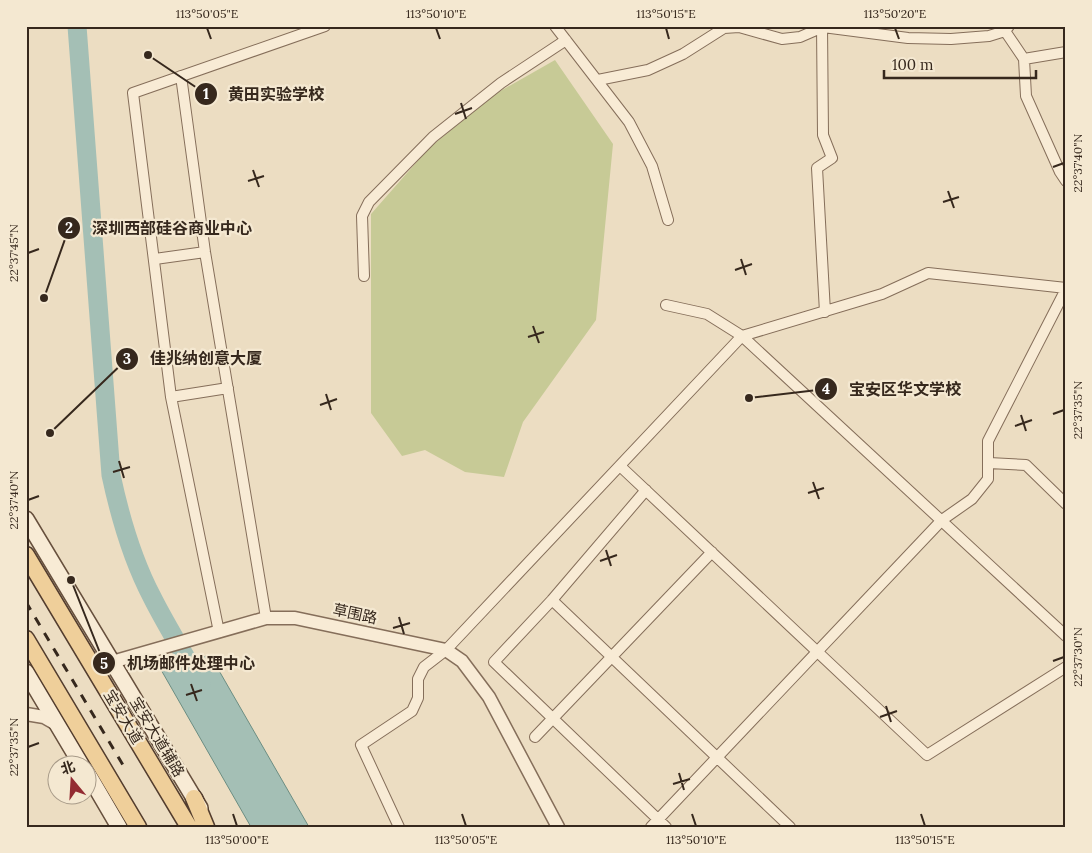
<svg xmlns="http://www.w3.org/2000/svg" width="1092" height="853" font-family="Lora,'Noto Sans SC',serif">
  <rect width="100%" height="100%" fill="#ecddc2"/>
  <path fill="#c7ca96" d="M 555,60 L 613,144 L 596,320 L 523,422 L 504,477 L 465,472 L 425,450 L 402,456 L 371,413 L 371,214 L 429,148 L 495,94 Z"/>
  <path fill="#a4bfb5" stroke="#6b8d82" d="M 210,655 L 309,827 L 251,827 L 160,668 Z"/>
  <g fill="none" stroke-linecap="round" stroke-linejoin="round">
    <path stroke="#a4bfb5" stroke-width="19" d="M 77,26 L 111,475 C 120,517 132,559 152,597 C 167,627 185,655 201,684"/>
    <defs>
      <path id="minor" d="M 555,26 L 629,122 L 652,166 L 668,220
        M 822,26 L 823,135 L 832,158 L 817,168 L 825,312
        M 1005,31 L 1024,59
        M 1024,59 L 1026,96 L 1060,172 L 1066,181
        M 1024,59 L 1066,52
        M 181,76 L 205,252 L 266,618
        M 598,80 L 648,70 L 683,54 L 724,28 L 739,27 L 782,39 L 800,37 L 823,27 L 908,38 L 951,39 L 989,36 L 1005,31 L 1009,26
        M 155,259 L 205,252
        M 364,276 L 362,216 L 369,202 L 433,137 L 501,83 L 566,40
        M 666,305 L 707,314 L 742,336 L 1066,636
        M 171,397 L 228,388
        M 989,463 L 1026,465 L 1066,504
        M 620,466 L 927,755 L 1066,667
        M 646,490 L 552,600 L 494,662 L 666,827
        M 552,600 L 790,827
        M 219,632 L 171,397 L 133,93 L 325,26
        M 535,737 L 712,552
        M 399,827 L 361,745 L 412,711 L 418,698 L 418,679 L 424,667 L 446,650 L 742,336 L 882,294 L 928,273 L 1066,288
        M 651,827 L 942,520 L 972,499 L 988,479 L 988,441 L 1066,289"/>
      <path id="tertiary" d="M 112,662 L 266,618 L 295,618 L 446,650 L 462,661 L 489,697 L 558,827
        M 26,714 L 44,717 L 58,725"/>
      <path id="secondary" d="M 26,519 L 200,808
        M 26,672 L 82,766
        M 88,774 L 119,827"/>
      <path id="primary" d="M 26,555 L 189,827
        M 26,639 L 138,827
        M 194,798 L 206,827"/>
    </defs>
    <use href="#minor" stroke="#856e5a" stroke-width="12"/>
    <use href="#tertiary" stroke="#856e5a" stroke-width="15"/>
    <use href="#secondary" stroke="#67503d" stroke-width="18"/>
    <use href="#primary" stroke="#533d2e" stroke-width="19"/>
    <use href="#minor" stroke="#f8ebd5" stroke-width="10"/>
    <use href="#tertiary" stroke="#f8ebd5" stroke-width="12"/>
    <use href="#secondary" stroke="#f8ebd5" stroke-width="15"/>
    <use href="#primary" stroke="#efcf9a" stroke-width="16"/>
    <path stroke="#36281d" stroke-width="3" stroke-dasharray="9 9" stroke-linecap="butt" d="M 26,602 L 126,770"/>
  </g>
  <path fill="none" stroke="#36281d" stroke-width="2" d="M 207,28 L 211,39M 436,28 L 440,39M 666,28 L 669,39M 895,28 L 899,39M 461,103 L 466,119M 455,114 L 472,108M 1053,167 L 1064,163M 253,170 L 259,187M 248,181 L 264,176M 948,191 L 954,208M 943,202 L 959,197M 28,253 L 39,249M 741,259 L 746,275M 735,270 L 752,264M 533,326 L 539,343M 528,337 L 544,332M 326,394 L 331,410M 320,405 L 337,399M 1053,414 L 1064,410M 1021,415 L 1026,431M 1015,426 L 1032,420M 119,461 L 124,478M 113,472 L 130,467M 813,482 L 819,499M 808,493 L 824,488M 28,500 L 39,496M 606,550 L 611,566M 600,561 L 617,555M 399,617 L 404,634M 393,628 L 410,623M 1053,661 L 1064,657M 191,684 L 197,701M 186,695 L 202,690M 886,706 L 891,722M 880,717 L 897,711M 28,747 L 39,743M 679,773 L 684,790M 673,784 L 690,779M 233,814 L 237,826M 462,814 L 466,826M 692,814 L 696,826M 921,814 L 925,826"/>
  <g text-anchor="middle" stroke-width="4.5" stroke-linejoin="round" paint-order="stroke">
    <g font-size="15" fill="#36281d" stroke="#f4e8d1">
      <text transform="translate(355 614) rotate(12)" y="5">草围路</text>
      <text transform="translate(123 717) rotate(59)" y="5">宝安大道</text>
      <text transform="translate(157 737) rotate(59)" y="5">宝安大道辅路</text>
    </g>
  </g>
  <path fill="none" stroke="#36281d" stroke-width="2" d="M148 55L206 94M44 298L69 228M50 433L127 359M749 398L826 389M71 580L104 663"/>
  <g fill="#36281d" stroke="#f4e8d1" stroke-width="2">
    <circle cx="148" cy="55" r="5"/>
    <circle cx="44" cy="298" r="5"/>
    <circle cx="50" cy="433" r="5"/>
    <circle cx="749" cy="398" r="5"/>
    <circle cx="71" cy="580" r="5"/>
    <circle cx="206" cy="94" r="12"/>
    <circle cx="69" cy="228" r="12"/>
    <circle cx="127" cy="359" r="12"/>
    <circle cx="826" cy="389" r="12"/>
    <circle cx="104" cy="663" r="12"/>
  </g>
  <g font-size="15" text-anchor="middle" font-weight="bold" fill="#fff">
    <text x="206" y="99">1</text>
    <text x="69" y="233">2</text>
    <text x="127" y="364">3</text>
    <text x="826" y="394">4</text>
    <text x="104" y="669">5</text>
  </g>
  <g font-size="16" text-anchor="middle" font-weight="bold" fill="#36281d" stroke="#f4e8d1" stroke-width="4.5" stroke-linejoin="round" paint-order="stroke">
    <text x="276" y="100">黄田实验学校</text>
    <text x="172" y="234">深圳西部硅谷商业中心</text>
    <text x="206" y="364">佳兆纳创意大厦</text>
    <text x="905" y="395">宝安区华文学校</text>
    <text x="191" y="669">机场邮件处理中心</text>
  </g>
  <rect width="1092" height="853" fill="none" stroke="#f4e8d1" stroke-width="55"/>
  <g transform="translate(72 780) rotate(342)"><circle r="24" fill="#f4e8d1" stroke="#a89b89"/>
  <path d="M0-4L9 19L0 12L-9 19Z" fill="#932b32"/>
  <text y="-8" font-size="14" font-weight="bold" text-anchor="middle" fill="#36281d">北</text>
  </g>
  <path d="M884 70v8h152v-8" fill="none" stroke="#36281d" stroke-width="2.5"/>
  <text x="892" y="70" font-size="15" fill="#36281d" stroke="#f4e8d1" stroke-width="4" paint-order="stroke">100 m</text>
  <rect x="28" y="28" width="1036" height="798" fill="none" stroke="#36281d" stroke-width="2"/>
  <g font-size="12" text-anchor="middle" fill="#36281d">
    <text x="207" y="18">113°50'05"E</text>
    <text x="436" y="18">113°50'10"E</text>
    <text x="666" y="18">113°50'15"E</text>
    <text x="895" y="18">113°50'20"E</text>
    <text transform="translate(1078 163) rotate(-90)" y="4">22°37'40"N</text>
    <text transform="translate(14 253) rotate(-90)" y="4">22°37'45"N</text>
    <text transform="translate(1078 410) rotate(-90)" y="4">22°37'35"N</text>
    <text transform="translate(14 500) rotate(-90)" y="4">22°37'40"N</text>
    <text transform="translate(1078 657) rotate(-90)" y="4">22°37'30"N</text>
    <text transform="translate(14 747) rotate(-90)" y="4">22°37'35"N</text>
    <text x="237" y="844">113°50'00"E</text>
    <text x="466" y="844">113°50'05"E</text>
    <text x="696" y="844">113°50'10"E</text>
    <text x="925" y="844">113°50'15"E</text>
  </g>
</svg>
